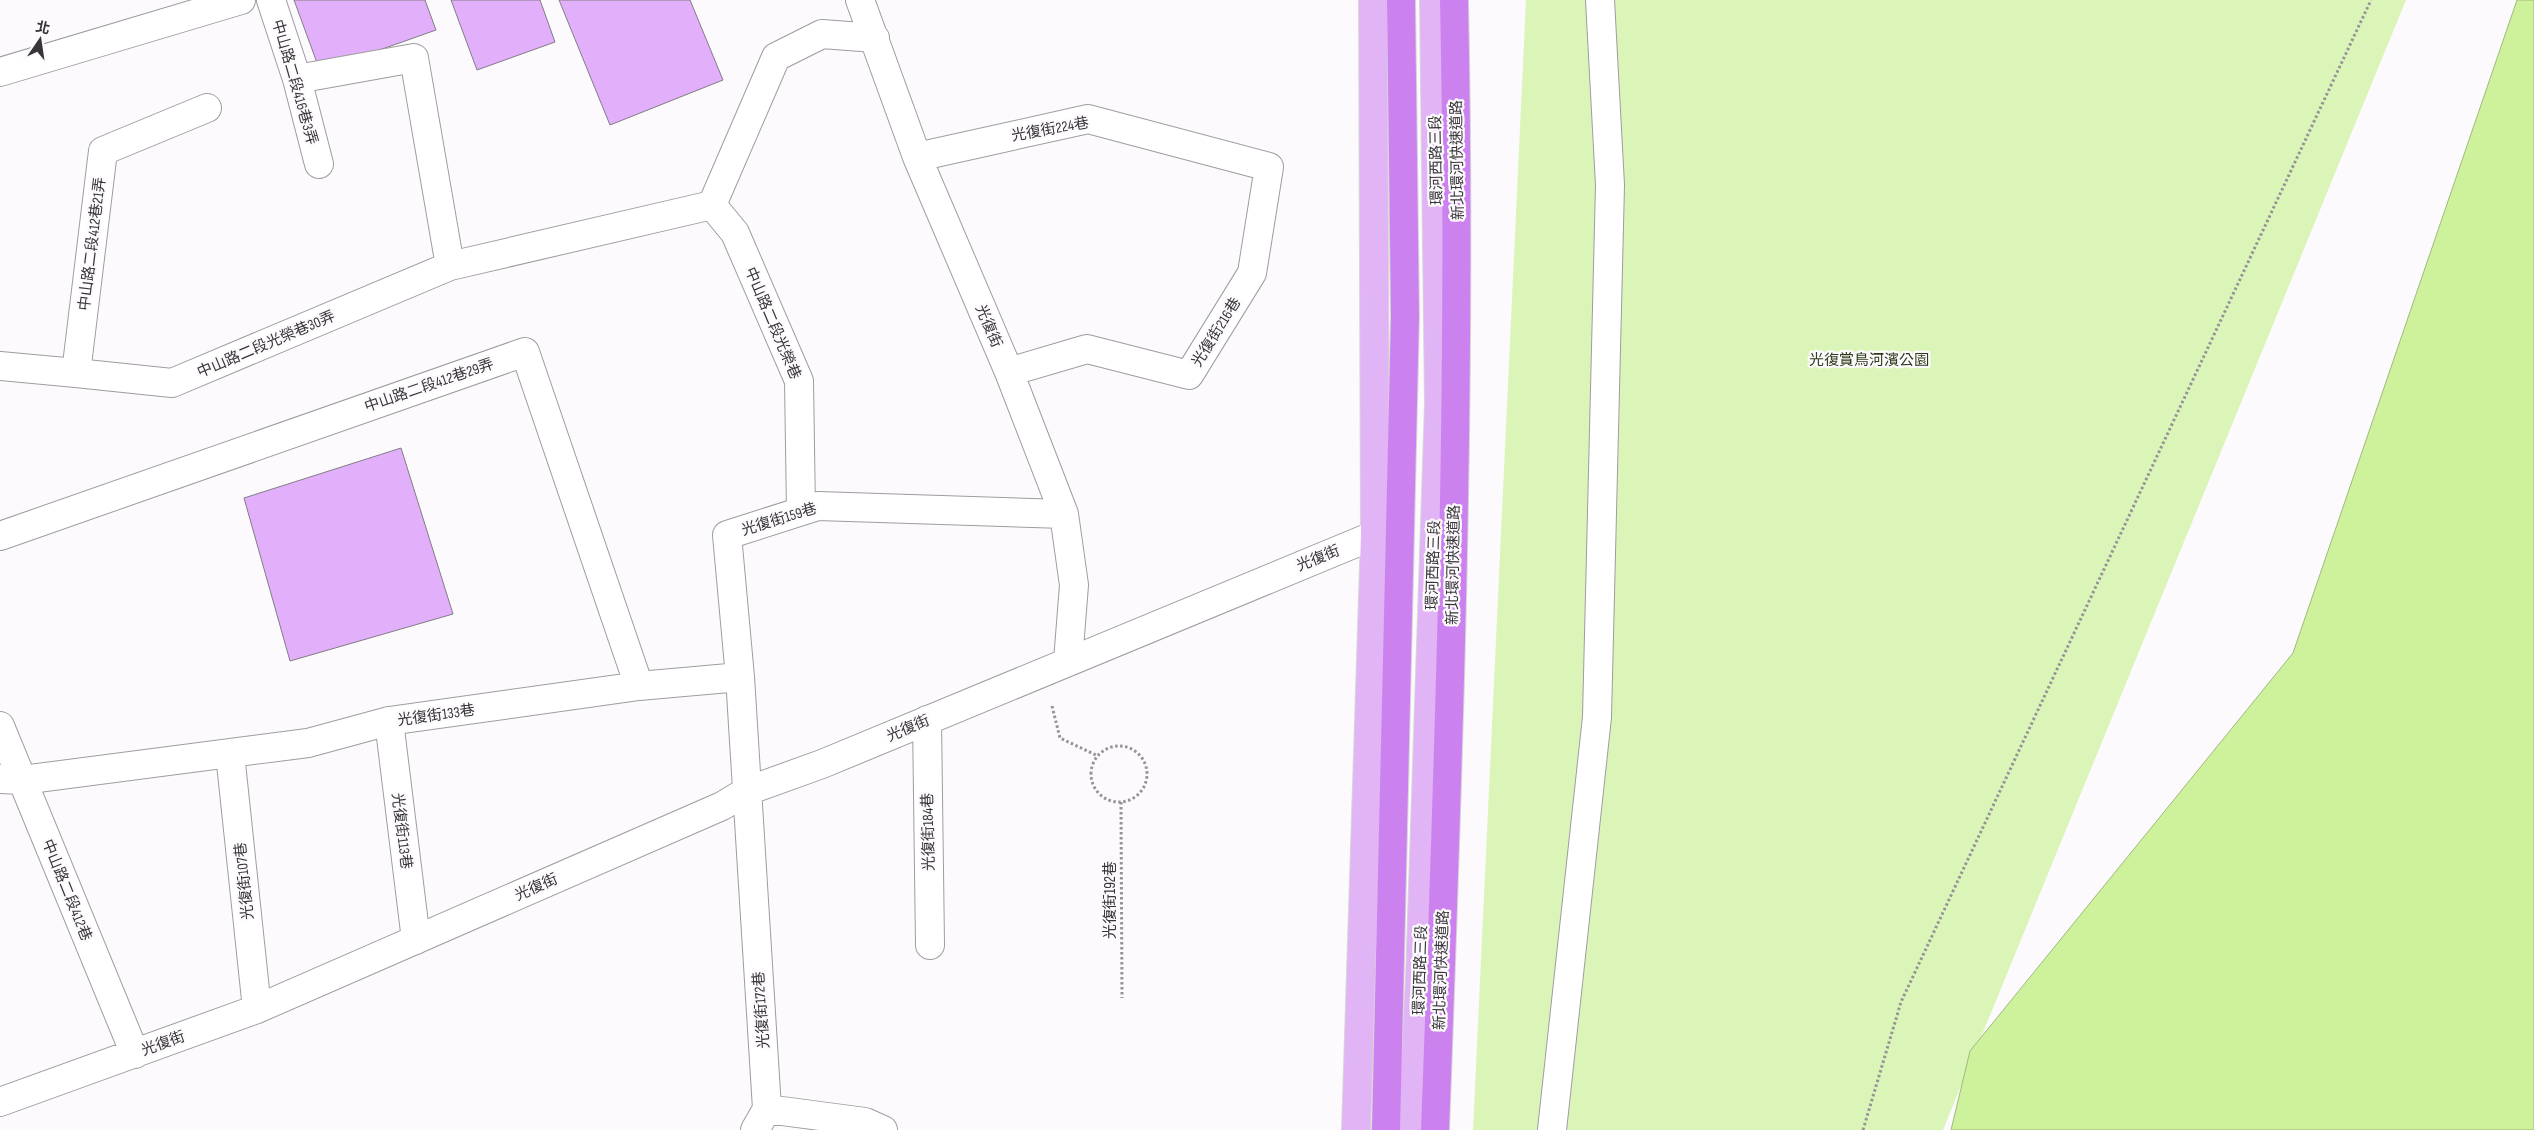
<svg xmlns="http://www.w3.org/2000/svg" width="2534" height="1130" font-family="'Sofia Sans Condensed','Noto Sans TC',sans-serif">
  <rect width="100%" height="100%" fill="#fdfafe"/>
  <path fill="#dbf5b9" d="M 1526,0 L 2406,0 L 1943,1130 L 1473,1130 Z"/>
  <path fill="#cdf29b" stroke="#a0b97d" d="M 2517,0 L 2534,0 L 2534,1130 L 1951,1130 L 1970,1051 L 2293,653 Z"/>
  <path fill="#e2affb" stroke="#807d82" d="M 294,0 L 425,0 L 436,30 L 320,71 Z
    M 451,0 L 540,0 L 555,42 L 477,70 Z
    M 559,0 L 690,0 L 723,80 L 610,125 Z
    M 401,448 L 453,614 L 290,661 L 244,498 Z"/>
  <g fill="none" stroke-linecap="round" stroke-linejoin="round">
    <defs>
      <path id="minor" d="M 271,0 L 297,79 L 319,164
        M 860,0 L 917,157 L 1009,372 L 1064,514 L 1074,585 L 1068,661
        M 0,72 L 241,0
        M 297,79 L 414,58 L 450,266
        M 917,157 L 1088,119 L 1269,167 L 1252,273 L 1189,375 L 1087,349 L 1009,372
        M 712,205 L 735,233 L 799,381 L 801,511
        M 712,205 L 776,57 L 822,34 L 875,38
        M 0,366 L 76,373 L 103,151 L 207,108
        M 76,373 L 172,383 L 450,266 L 712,205
        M 0,536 L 525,352 L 639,686
        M 740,677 L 727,535 L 818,506 L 1064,514
        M 927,720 L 930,945
        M 389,721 L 416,940
        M 0,726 L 135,1054
        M 230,754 L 257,1009
        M 0,779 L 22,780 L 308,743 L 389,721 L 639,686 L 740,677 L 767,1109 L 865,1122 L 883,1130
        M 0,1102 L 257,1009 L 722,806 L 747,791 L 822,764 L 1375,535
        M 755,1130 L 767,1109
        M 1552,1130 L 1597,717 L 1610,185 L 1600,0"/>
      <path id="major" d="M 1356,1130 L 1375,535 L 1373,0
        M 1412,1130 L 1420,978 L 1439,404 L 1434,0"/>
      <path id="highway" d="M 1386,1130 L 1405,316 L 1401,0
        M 1435,1130 C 1449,754 1462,377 1454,0"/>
    </defs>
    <use href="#minor" stroke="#9f9ca1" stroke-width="30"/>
    <use href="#major" stroke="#d7d7d7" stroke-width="30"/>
    <use href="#highway" stroke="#d7d7d7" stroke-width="30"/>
    <path stroke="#969396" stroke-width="3" stroke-dasharray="2.5 2.5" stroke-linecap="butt" d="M 1052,706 L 1060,738 L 1098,756
      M1091 774a28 28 0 1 1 56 0a28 28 0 1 1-56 0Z
      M 1121,802 L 1122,998
      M 1863,1130 L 1901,1002 L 2371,0"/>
    <use href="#minor" stroke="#fff" stroke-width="28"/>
    <use href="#major" stroke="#e0b4f5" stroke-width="28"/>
    <use href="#highway" stroke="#cc82ee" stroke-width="28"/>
  </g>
  <g text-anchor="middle" stroke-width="4.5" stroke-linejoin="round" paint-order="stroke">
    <g font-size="15" fill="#373537" stroke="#fdfafe">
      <text transform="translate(295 82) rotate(74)" y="5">中山路二段416巷3弄</text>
      <text transform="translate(1050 129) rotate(-10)" y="5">光復街224巷</text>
      <text transform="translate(1436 160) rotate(-91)" y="5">環河西路三段</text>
      <text transform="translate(1457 160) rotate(-91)" y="5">新北環河快速道路</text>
      <text transform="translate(92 244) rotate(-83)" y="5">中山路二段412巷21弄</text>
      <text transform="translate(773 323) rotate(67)" y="5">中山路二段光榮巷</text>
      <text transform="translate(989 326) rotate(67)" y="5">光復街</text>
      <text transform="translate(1216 332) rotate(-58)" y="5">光復街216巷</text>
      <text transform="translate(266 344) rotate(-23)" y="5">中山路二段光榮巷30弄</text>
      <text transform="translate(429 385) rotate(-19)" y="5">中山路二段412巷29弄</text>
      <text transform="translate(779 519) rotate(-17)" y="5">光復街159巷</text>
      <text transform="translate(1318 558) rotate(-22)" y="5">光復街</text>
      <text transform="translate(1433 565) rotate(-88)" y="5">環河西路三段</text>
      <text transform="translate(1453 565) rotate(-89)" y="5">新北環河快速道路</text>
      <text transform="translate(436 715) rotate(-8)" y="5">光復街133巷</text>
      <text transform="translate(908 728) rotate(-23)" y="5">光復街</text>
      <text transform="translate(402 831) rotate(83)" y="5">光復街113巷</text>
      <text transform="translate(928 832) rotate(-91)" y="5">光復街184巷</text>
      <text transform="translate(244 881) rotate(-96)" y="5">光復街107巷</text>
      <text transform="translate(536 887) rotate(-24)" y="5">光復街</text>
      <text transform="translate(67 890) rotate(68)" y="5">中山路二段412巷</text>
      <text transform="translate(1110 900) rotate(-90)" y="5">光復街192巷</text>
      <text transform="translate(1420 970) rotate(-88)" y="5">環河西路三段</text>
      <text transform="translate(1441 970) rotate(-88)" y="5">新北環河快速道路</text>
      <text transform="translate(761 1010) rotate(-94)" y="5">光復街172巷</text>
      <text transform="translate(163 1043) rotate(-20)" y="5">光復街</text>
    </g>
    <g font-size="15" fill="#2d3b18" stroke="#fdfafe">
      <text x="1869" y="365">光復賞鳥河濱公園</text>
    </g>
  </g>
  <g transform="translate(40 40) rotate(13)" stroke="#fdfafe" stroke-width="4" paint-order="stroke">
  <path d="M0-4L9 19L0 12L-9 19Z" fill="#373537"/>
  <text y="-8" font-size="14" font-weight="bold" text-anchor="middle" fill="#373537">北</text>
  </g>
</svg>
